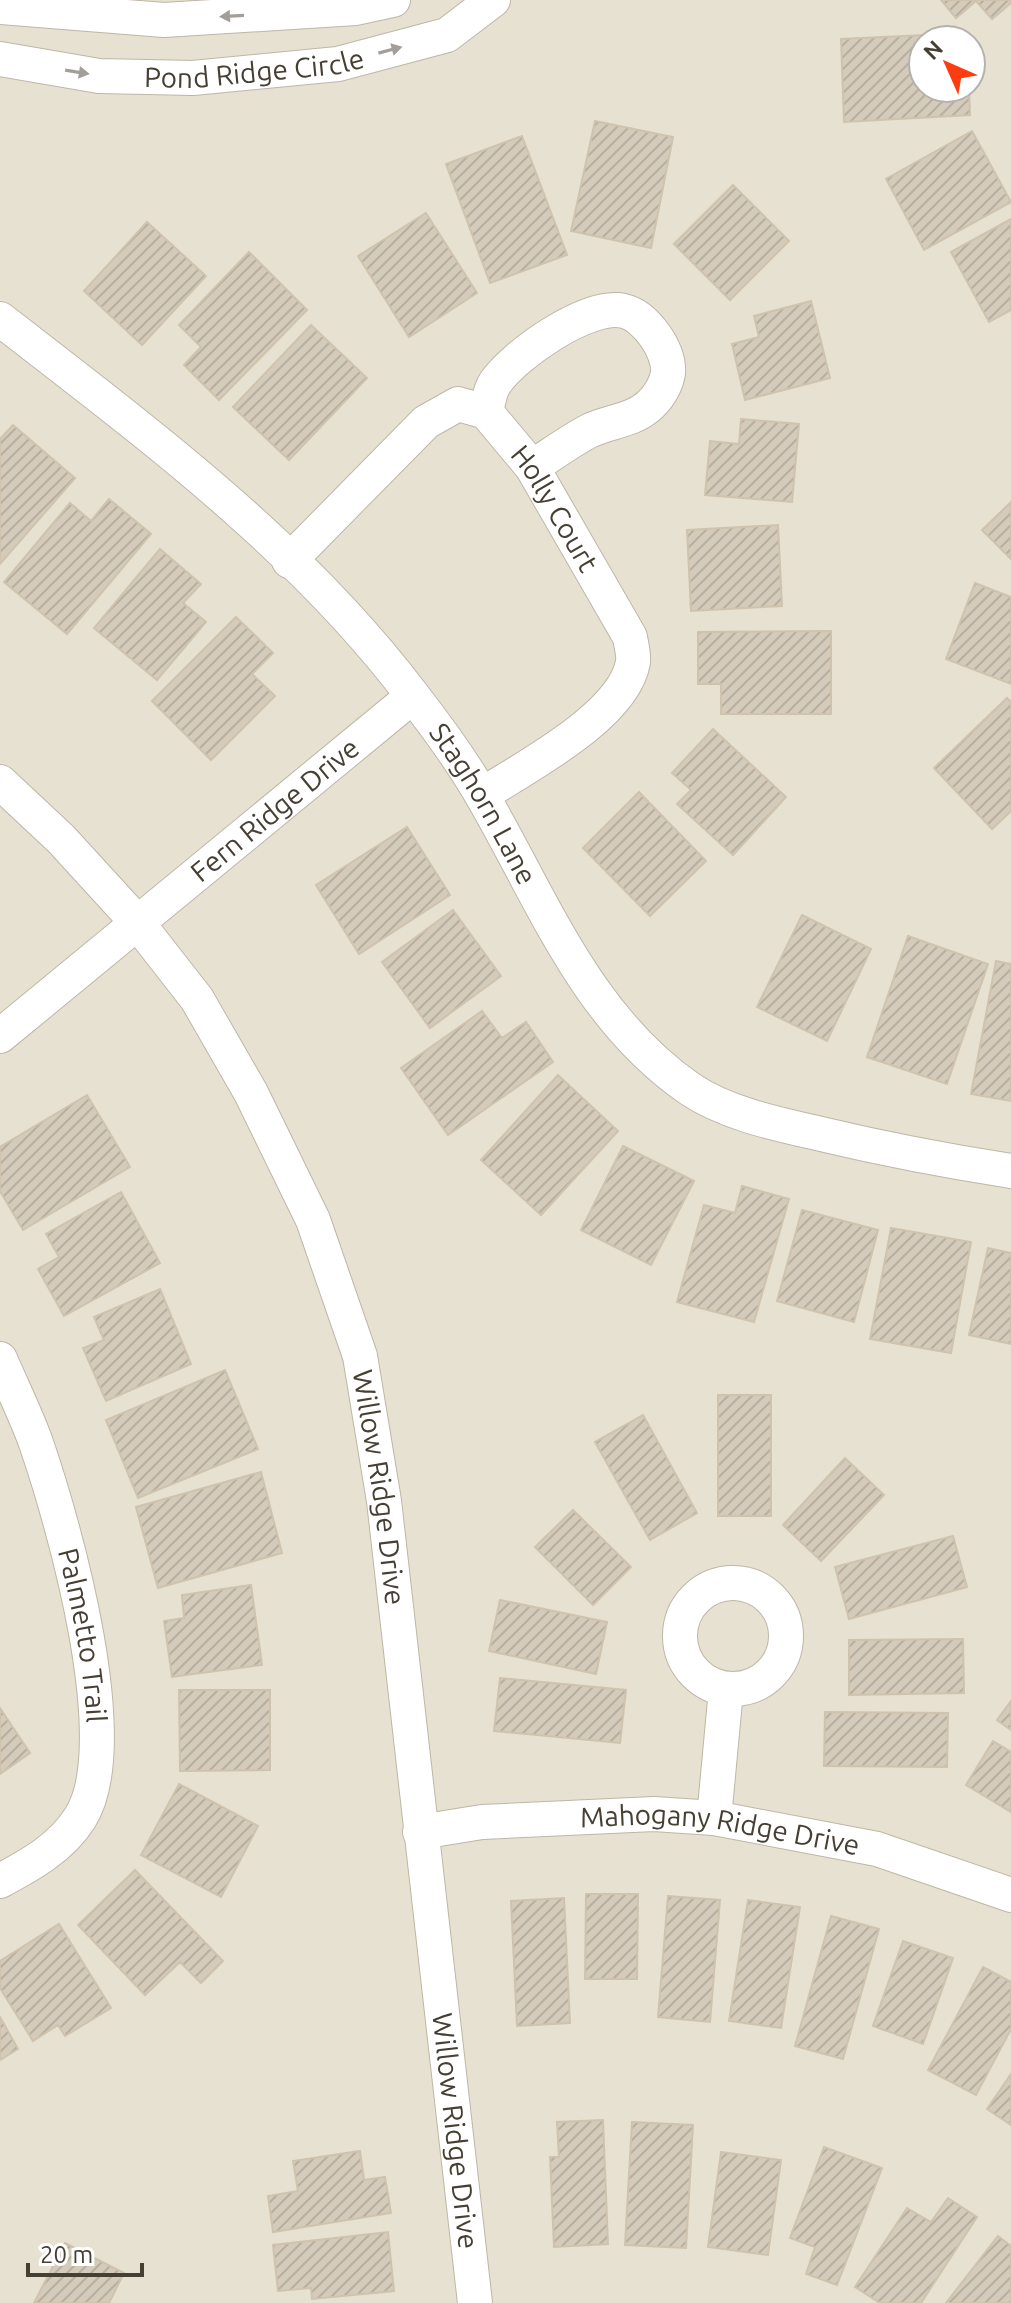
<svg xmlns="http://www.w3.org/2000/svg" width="1011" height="2303" font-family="Ubuntu,sans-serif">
  <defs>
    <pattern id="building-hatch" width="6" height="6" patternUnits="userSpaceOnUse" patternTransform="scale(2)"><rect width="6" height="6" fill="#d4cbba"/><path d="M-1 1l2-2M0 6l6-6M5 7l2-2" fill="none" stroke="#b7afa0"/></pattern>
  </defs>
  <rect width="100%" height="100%" fill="#f2efe4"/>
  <path fill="#e7e1d2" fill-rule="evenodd" d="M 0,0 L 1011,0 L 1011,2303 L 0,2303 ZM 923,40 L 971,40 L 971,88 L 923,88 Z"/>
  <path fill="url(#building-hatch)" stroke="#cfc3ad" stroke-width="2" d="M 941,0 L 1011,0 L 1011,3 L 992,19 L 976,1 L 956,18 Z
    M 967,33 L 967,40 L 923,40 L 923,88 L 969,88 L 970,115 L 844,122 L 841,39 Z
    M 595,121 L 673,137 L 651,248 L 571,231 Z
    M 972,131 L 1011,202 L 924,250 L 886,179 Z
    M 522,136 L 567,255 L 490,283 L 446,164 Z
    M 733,185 L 789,241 L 730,300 L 674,244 Z
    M 426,213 L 477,293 L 409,337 L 358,256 Z
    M 1011,219 L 1011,310 L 989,322 L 951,252 Z
    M 147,222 L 206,276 L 142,345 L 84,291 Z
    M 249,252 L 307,310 L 219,400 L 184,365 L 201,347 L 179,325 Z
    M 811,301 L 830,378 L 745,400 L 732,344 L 759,337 L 754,316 Z
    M 311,325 L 367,378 L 289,460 L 233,407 Z
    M 741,419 L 799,424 L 792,502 L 705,495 L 710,441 L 739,444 Z
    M 13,425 L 75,478 L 0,564 L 0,439 Z
    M 109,499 L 151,534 L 67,634 L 4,582 L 70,503 L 91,521 Z
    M 1011,502 L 1011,559 L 982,530 Z
    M 778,525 L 782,606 L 691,611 L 687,530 Z
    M 160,549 L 201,584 L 183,603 L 206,622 L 157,680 L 94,628 Z
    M 975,583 L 1011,597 L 1011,684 L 946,659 Z
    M 236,617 L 273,653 L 252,674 L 275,696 L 211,760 L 152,701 Z
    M 831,631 L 831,714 L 721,714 L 721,684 L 698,684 L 698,632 Z
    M 1007,698 L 1011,702 L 1011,811 L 992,829 L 934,768 Z
    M 713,729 L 786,797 L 733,855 L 677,804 L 691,790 L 672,773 Z
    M 639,792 L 706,861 L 650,916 L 583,848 Z
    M 407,827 L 450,895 L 359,954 L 316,885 Z
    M 453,910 L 501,976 L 430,1028 L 382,962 Z
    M 802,915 L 871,949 L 827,1041 L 757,1007 Z
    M 908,936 L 988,964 L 947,1084 L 867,1057 Z
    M 996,961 L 1011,964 L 1011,1101 L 971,1094 Z
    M 482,1011 L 502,1038 L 526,1022 L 553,1062 L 448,1135 L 401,1068 Z
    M 558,1075 L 618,1131 L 541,1215 L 481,1160 Z
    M 87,1095 L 130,1167 L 23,1230 L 0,1191 L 0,1147 Z
    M 623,1146 L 694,1181 L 651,1265 L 581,1230 Z
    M 742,1186 L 789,1199 L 754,1322 L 677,1302 L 704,1205 L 735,1213 Z
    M 121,1192 L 160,1263 L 64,1316 L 38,1269 L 59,1257 L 46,1234 Z
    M 802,1210 L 878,1230 L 854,1322 L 777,1301 Z
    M 891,1228 L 971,1242 L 951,1353 L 870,1339 Z
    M 988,1248 L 1011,1253 L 1011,1344 L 969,1335 Z
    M 160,1289 L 191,1364 L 106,1401 L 83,1348 L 104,1340 L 94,1317 Z
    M 225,1370 L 258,1449 L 138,1498 L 106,1420 Z
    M 718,1395 L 771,1395 L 771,1516 L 718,1516 Z
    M 643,1415 L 697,1513 L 650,1540 L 595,1442 Z
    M 845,1458 L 884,1495 L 821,1561 L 783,1525 Z
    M 261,1472 L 282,1553 L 158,1588 L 136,1507 Z
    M 573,1510 L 631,1567 L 593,1605 L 535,1547 Z
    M 953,1536 L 967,1587 L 849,1619 L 835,1567 Z
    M 251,1585 L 262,1665 L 172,1677 L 164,1621 L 184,1618 L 182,1595 Z
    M 500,1600 L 607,1622 L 596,1674 L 489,1651 Z
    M 963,1639 L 964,1693 L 849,1695 L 849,1640 Z
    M 500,1678 L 626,1690 L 620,1743 L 494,1731 Z
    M 179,1690 L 270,1690 L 270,1770 L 180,1771 Z
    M 1011,1701 L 1011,1730 L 997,1720 Z
    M 0,1708 L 30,1753 L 0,1774 Z
    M 825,1712 L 948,1713 L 947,1767 L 824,1766 Z
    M 993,1741 L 1011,1752 L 1011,1812 L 966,1785 Z
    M 179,1784 L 258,1826 L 221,1897 L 141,1855 Z
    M 135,1870 L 223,1961 L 201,1983 L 180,1962 L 145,1995 L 78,1925 Z
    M 586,1894 L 638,1894 L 637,1979 L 585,1979 Z
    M 668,1896 L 720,1900 L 710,2022 L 658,2017 Z
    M 564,1898 L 570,2023 L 517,2026 L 511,1901 Z
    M 748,1900 L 800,1907 L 781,2028 L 729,2021 Z
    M 831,1916 L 879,1929 L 843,2059 L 795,2046 Z
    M 59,1924 L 111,2008 L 65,2036 L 58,2025 L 33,2041 L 0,1988 L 0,1961 Z
    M 903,1941 L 953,1958 L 923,2044 L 873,2026 Z
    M 983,1967 L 1011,1982 L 1011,2029 L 976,2095 L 928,2070 Z
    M 0,2017 L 18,2049 L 0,2060 Z
    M 1011,2074 L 1011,2125 L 987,2109 Z
    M 603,2120 L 608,2244 L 554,2247 L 550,2157 L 559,2157 L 557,2122 Z
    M 632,2122 L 693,2125 L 686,2248 L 625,2245 Z
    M 824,2147 L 882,2168 L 837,2285 L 806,2274 L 815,2247 L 790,2238 Z
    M 360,2151 L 364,2180 L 385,2177 L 391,2213 L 273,2232 L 268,2196 L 298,2191 L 293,2161 Z
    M 721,2152 L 781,2160 L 768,2255 L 708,2247 Z
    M 948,2198 L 977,2217 L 921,2303 L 880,2303 L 855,2287 L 907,2208 L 931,2222 Z
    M 388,2232 L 394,2291 L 312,2299 L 311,2288 L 278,2291 L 273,2245 Z
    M 998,2236 L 1011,2246 L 1011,2303 L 946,2303 Z
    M 65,2243 L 124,2273 L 109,2303 L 34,2303 Z"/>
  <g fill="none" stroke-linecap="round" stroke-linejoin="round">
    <defs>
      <g id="street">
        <path d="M 0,7 L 164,20 L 356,8 L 393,0"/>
        <path id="s1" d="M 0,59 L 99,76 L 193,78 L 338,64 L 447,35 L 493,0"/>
        <path id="s2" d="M 0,319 C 147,433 300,546 413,696 C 438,728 464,764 484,799 C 544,903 587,1018 690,1089 C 727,1114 778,1124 821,1134 C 884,1149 947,1161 1011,1171"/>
        <path d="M 486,412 C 488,403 490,390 495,383 C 515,354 588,303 624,311 C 646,316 670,351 668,373 C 666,385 659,396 651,404 C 634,421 609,421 589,431 C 570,441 551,455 532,467"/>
        <path id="s3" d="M 289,561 L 426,422 L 458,404 L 486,412 L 532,467 L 630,637 C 631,644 634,654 633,662 C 624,716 525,767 482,795"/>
        <path id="s4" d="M 0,782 L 61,839 L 136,921 L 197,999 L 251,1093 L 313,1220 L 360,1356 L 384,1501 L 475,2303"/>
        <path id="s5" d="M 0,1036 L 413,696"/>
        <path id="s6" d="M 0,1359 C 12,1387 26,1415 36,1443 C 64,1524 127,1745 80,1818 C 61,1848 30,1865 0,1881"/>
        <circle cx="733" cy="1636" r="53"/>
        <path d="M 714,1818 L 726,1690"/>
        <path id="s7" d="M 420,1832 L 482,1822 L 654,1814 L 714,1818 L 877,1849 L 1011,1895"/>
      </g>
    </defs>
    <use href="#street" stroke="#beb7a7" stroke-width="36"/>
    <use href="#street" stroke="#fff" stroke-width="34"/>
  </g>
  <defs><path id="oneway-solid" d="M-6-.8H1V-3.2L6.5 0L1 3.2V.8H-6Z" transform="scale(2)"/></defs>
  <g fill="#a29f9a">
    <use href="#oneway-solid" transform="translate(232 16) rotate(177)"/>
    <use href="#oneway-solid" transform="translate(390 50) rotate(-15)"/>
    <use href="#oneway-solid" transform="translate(77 72) rotate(9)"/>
  </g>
  <g text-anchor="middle" stroke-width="8" stroke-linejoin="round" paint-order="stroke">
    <g font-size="28" fill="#453f34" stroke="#fff">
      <text dy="10" stroke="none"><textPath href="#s1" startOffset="256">Pond Ridge Circle</textPath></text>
      <text dy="10" stroke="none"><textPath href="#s3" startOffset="380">Holly Court</textPath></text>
      <text dy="10" stroke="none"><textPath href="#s2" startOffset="690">Staghorn Lane</textPath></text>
      <text dy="10" stroke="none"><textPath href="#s5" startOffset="356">Fern Ridge Drive</textPath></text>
      <text dy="10" stroke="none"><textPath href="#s4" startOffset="820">Willow Ridge Drive</textPath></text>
      <text dy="10" stroke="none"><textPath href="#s6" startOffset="290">Palmetto Trail</textPath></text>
      <text dy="10" stroke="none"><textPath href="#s7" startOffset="302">Mahogany Ridge Drive</textPath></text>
      <text dy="10" stroke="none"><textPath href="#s4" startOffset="1468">Willow Ridge Drive</textPath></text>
    </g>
  </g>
  <g transform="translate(947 64) rotate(315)"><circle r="38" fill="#ffffff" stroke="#b5b2ae" stroke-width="2"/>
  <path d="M0-6L14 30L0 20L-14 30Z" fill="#fd3c11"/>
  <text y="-12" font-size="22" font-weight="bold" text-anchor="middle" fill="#453f34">N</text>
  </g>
  <path d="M28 2263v12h114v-12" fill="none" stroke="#453f34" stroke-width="4"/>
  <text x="40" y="2263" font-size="24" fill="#453f34" stroke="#ffffff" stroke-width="6" paint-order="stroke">20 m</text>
</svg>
